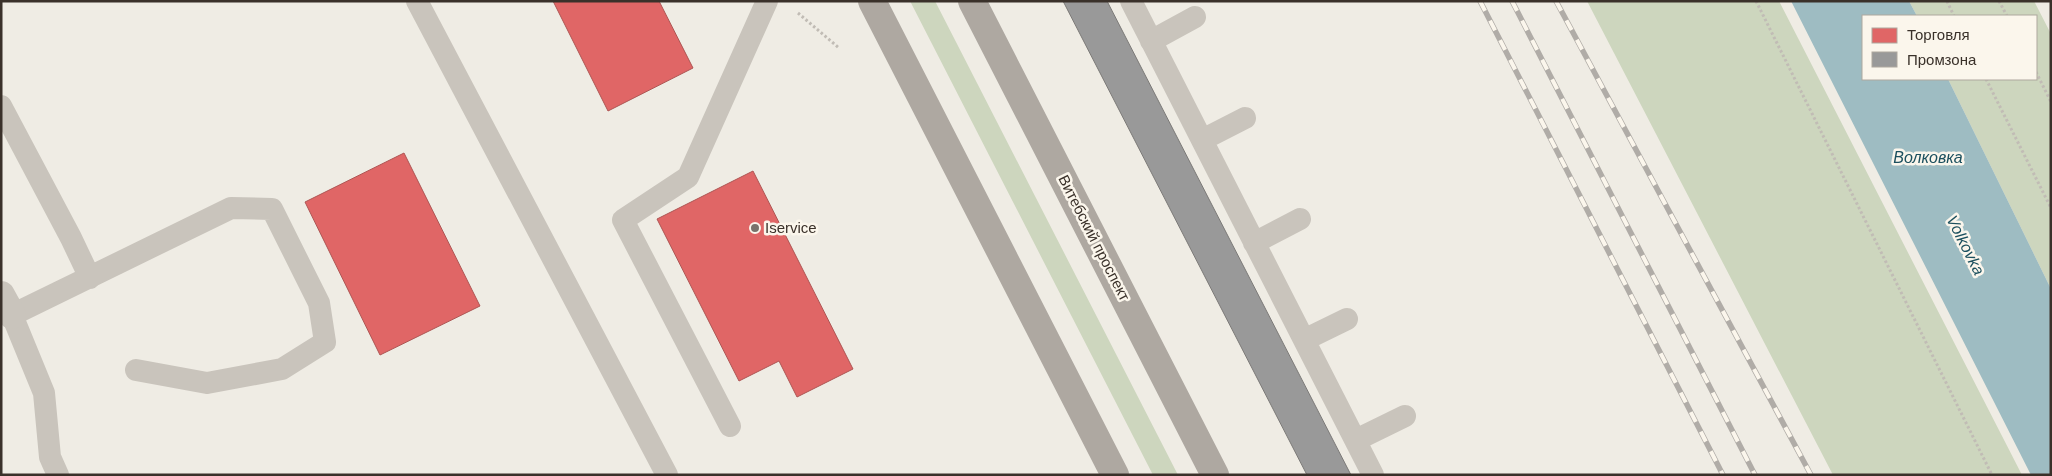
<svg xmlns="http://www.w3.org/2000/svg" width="2052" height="476" font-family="Helvetica,sans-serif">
  <rect width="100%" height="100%" fill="#efece4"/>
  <path fill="#cdd6be" d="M 910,1 L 935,1 L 1178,475 L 1153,475 Z
    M 1587,1 L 1779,1 L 2022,475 L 1833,475 Z
    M 1909,1 L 2034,1 L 2051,34 L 2051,289 L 1948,79 L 2036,79 L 2036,16 L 1917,16 Z"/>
  <path fill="#9ebcc2" d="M 1791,1 L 1909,1 L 1917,16 L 1863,16 L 1863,79 L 1948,79 L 2051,289 L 2051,475 L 2031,475 Z"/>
  <path fill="#e06666" stroke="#ae5654" d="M 553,1 L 659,1 L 693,68 L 608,111 Z
    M 404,153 L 480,306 L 380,355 L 305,202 Z
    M 753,171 L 853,369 L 797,397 L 779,361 L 739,381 L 657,219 Z"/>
  <path fill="#999" stroke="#7c7a78" d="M 1063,1 L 1107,1 L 1351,475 L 1307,475 Z"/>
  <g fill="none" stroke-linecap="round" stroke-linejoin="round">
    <path stroke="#c1bcb5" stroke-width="3" stroke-dasharray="2.5 2.5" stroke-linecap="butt" d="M 1756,1 L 1992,475
      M 1947,1 L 1954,16
      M 1999,1 L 2007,16
      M 798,13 L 839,48
      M 2036,72 L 2051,102
      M 1986,79 L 2051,208"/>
    <path stroke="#c9c4bc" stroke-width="22" d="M 417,1 L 667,475
      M 1131,1 L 1373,475
      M 1151,41 L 1195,17
      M 1,106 L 71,238 L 90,278
      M 1202,140 L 1245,118
      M 1254,243 L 1300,219
      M 1304,340 L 1347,319
      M 730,426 L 623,220 L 688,177 L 767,1
      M 1356,440 L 1405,416
      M 58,475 L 50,457 L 44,393 L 12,315 L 231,208 L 272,209 L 319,303 L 325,342 L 282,369 L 207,383 L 136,370"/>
    <path stroke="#c9c4bc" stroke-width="28" d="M 1,295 L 12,315"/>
    <path stroke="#aea8a1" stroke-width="28" d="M 872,1 L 1115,475
      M 972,1 L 1215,475"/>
    <defs>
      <path id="rail" d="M 1480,1 L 1723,475
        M 1512,1 L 1755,475
        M 1556,1 L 1811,475"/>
    </defs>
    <use href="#rail" stroke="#b0aca7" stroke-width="5.5"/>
    <use href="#rail" stroke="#fbf6ec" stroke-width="4" stroke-dasharray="11" stroke-linecap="butt"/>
  </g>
  <circle fill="#79726b" stroke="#fbf6ec" stroke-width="2" cx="755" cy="228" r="5"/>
  <g text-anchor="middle" stroke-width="5" stroke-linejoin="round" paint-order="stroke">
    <g font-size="15" fill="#3a312a" stroke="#fbf6ec" text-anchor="start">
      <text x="765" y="233">Iservice</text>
    </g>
    <g font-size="15" fill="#3a312a" stroke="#fbf6ec">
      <text transform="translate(1094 238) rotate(63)" y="5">Витебский проспект</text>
    </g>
    <g font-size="16" font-style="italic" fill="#1c505e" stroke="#fbf6ec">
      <text x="1928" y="163">Волковка</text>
      <text transform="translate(1966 245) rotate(63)" y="6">Volkovka</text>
    </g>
  </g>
  <rect width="2052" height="476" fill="none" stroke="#3a312a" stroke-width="5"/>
  <rect x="1862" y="15" width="175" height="65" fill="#fbf6ec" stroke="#aea79e"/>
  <rect x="1872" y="28" width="25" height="15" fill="#e06666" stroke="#aea79e"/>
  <text x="1907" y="40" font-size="15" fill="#3a312a">Торговля</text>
  <rect x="1872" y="52" width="25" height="15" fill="#999999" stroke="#aea79e"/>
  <text x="1907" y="65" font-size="15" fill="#3a312a">Промзона</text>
</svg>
